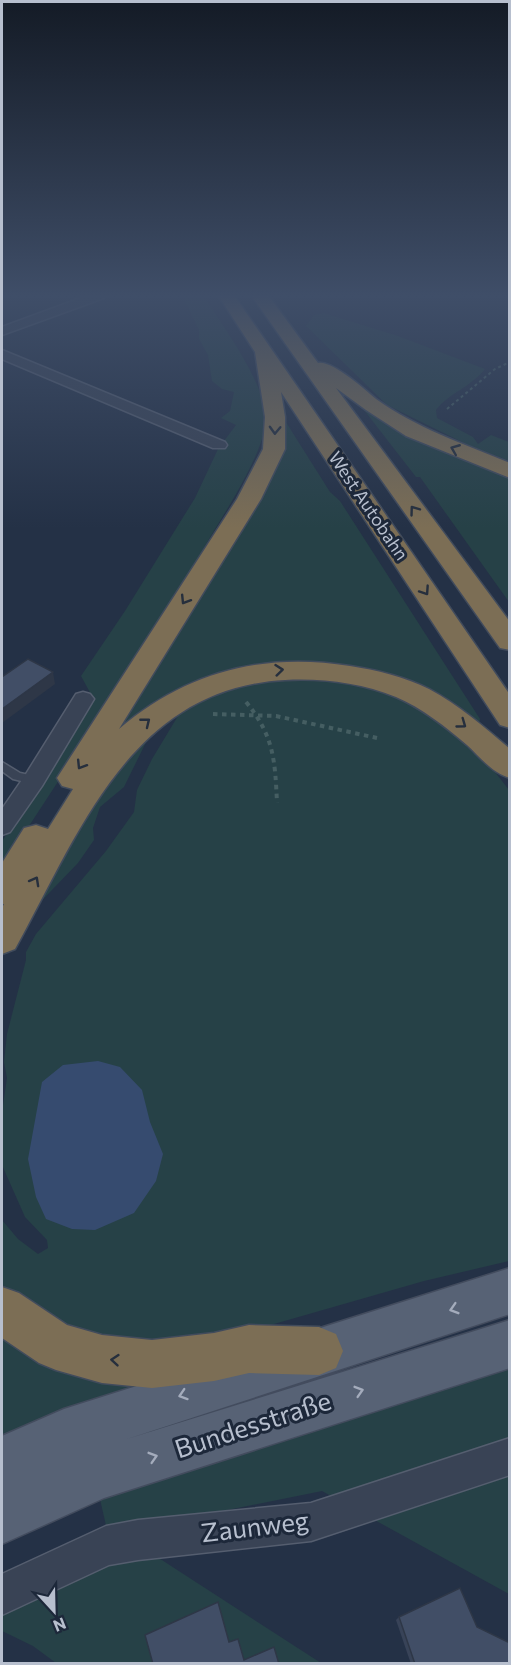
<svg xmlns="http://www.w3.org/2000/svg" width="511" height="1665" font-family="Commissioner,sans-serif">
  <rect width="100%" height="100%" fill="#243146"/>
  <path fill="#264147" d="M 182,295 L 203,295 C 222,325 266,384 266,419 C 265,452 225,512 208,541 C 142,652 73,760 2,867 L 2,841 L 53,766 L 93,698 L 81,676 L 125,611 L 195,498 L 218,449 L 236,425 L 221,418 L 230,411 L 234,392 L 222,389 L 212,381 L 208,355 L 199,339 L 199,330 Z
    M 324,313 L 398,336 L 485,369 C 471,387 449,393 436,410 L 437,418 L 473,437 L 478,444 L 491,435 L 509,442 L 509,461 L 468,445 L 387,405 L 306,326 L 314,315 Z
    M 364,410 L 509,475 L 509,602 L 420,477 L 416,477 Z
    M 284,419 L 330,492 L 340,501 L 480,719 L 479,723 L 474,722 L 430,694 L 253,666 L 195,681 L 168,695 L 126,727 L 121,726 L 152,674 Z
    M 273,678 C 292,678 313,677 332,679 C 383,685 434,710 471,745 C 485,758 497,775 509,790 L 509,1261 L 424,1281 L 211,1342 L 97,1339 L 33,1313 L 2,1290 L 2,1220 L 18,1239 L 38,1254 L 48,1248 L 47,1240 L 25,1217 L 2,1165 L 2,1112 L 7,1078 L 4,1062 L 7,1034 L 26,960 L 26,952 L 36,934 L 106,851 L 134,812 L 137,790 L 152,759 L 181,711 L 202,696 Z
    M 154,726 L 124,787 L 100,807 L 93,828 L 94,840 L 78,863 L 24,919 L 75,825 Z
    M 2,1337 L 33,1357 L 132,1383 L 134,1387 L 2,1440 Z
    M 509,1366 L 509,1594 L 322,1491 L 108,1534 L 99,1495 Z
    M 151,1553 L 321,1663 L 56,1663 L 33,1646 L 2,1631 L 2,1615 L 102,1561 Z"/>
  <path fill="#364b6f" d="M 98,1061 L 120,1067 L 142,1090 L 150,1122 L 163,1154 L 156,1181 L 134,1213 L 95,1230 L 72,1229 L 46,1219 L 36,1197 L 28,1159 L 42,1082 L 63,1065 Z"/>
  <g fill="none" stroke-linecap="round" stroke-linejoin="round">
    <defs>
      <path id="service" d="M 2,762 L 20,773 L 38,777 L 40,780 L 34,784 L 13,779 L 2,771 Z"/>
      <path id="minor" d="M 89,295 L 106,295 L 104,298 L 2,335 L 2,327 Z
        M 2,350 L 225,442 L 227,445 L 225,448 L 213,448 L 2,359 Z
        M 83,692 L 90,694 L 94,699 L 42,786 L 10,832 L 2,835 L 2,809 L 26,774 L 76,694 Z
        M 510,1438 L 510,1475 L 311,1541 L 138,1560 L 109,1565 L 2,1615 L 2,1574 L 106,1526 L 138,1520 L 311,1503 Z"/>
      <path id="primary" d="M 510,1268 L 510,1314 L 127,1439 L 510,1320 L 510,1368 L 104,1498 L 2,1544 L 2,1436 L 64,1409 Z"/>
      <path id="motorway" d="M 218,295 L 234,295 L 510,695 L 510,728 L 500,725 L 281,392 L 285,417 L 285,449 L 261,499 L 119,729 C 186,672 263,652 350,666 C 376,670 405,677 429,689 C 459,705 484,727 510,749 L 510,778 C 492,773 480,757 467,745 C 446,727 422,708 396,697 C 361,683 322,678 285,680 C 131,688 79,833 15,949 L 2,954 L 2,908 L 4,904 L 2,904 L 2,863 L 24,828 L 36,825 L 48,829 L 73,789 L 62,786 L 57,778 L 237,499 L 263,449 L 265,417 L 255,352 Z
        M 251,295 L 268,295 L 318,363 C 332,360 364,389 376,399 C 416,428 464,444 510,463 L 510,478 L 406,436 L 366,410 L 336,388 L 510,622 L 510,650 L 500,648 Z
        M 2,1287 L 19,1293 L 67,1325 L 102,1335 L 152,1340 L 214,1333 L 249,1325 L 319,1327 L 336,1334 L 343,1351 L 336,1368 L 319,1375 L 249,1373 L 214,1381 L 152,1388 L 102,1383 L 56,1370 L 39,1363 L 2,1338 Z"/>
    </defs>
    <use href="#service" stroke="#555e6f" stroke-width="3"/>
    <use href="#minor" stroke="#555e6f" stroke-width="3"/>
    <use href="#primary" stroke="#434c5e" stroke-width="3"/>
    <use href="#motorway" stroke="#414b5c" stroke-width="3"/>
    <path stroke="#455e62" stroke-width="2" stroke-dasharray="3 3" stroke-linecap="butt" d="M 447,409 L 495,369 L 510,362"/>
    <path stroke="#455e62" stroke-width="4" stroke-dasharray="4.5 4.5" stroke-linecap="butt" d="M 246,702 C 274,736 275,760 277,803
      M 213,714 L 276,716 L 377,738"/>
    <use href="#service" fill="#394355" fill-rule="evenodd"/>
    <use href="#minor" fill="#394355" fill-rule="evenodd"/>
    <use href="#primary" fill="#576275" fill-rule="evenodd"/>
    <use href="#motorway" fill="#7c6e55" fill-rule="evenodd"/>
  </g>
  <path fill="#384358" d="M 399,1617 L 477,1627 L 510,1664 L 411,1664 L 396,1620 Z"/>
  <path fill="#2e3747" d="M 53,672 L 55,684 L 2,723 L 2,709 Z"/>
  <path fill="#414e66" stroke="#2e3747" stroke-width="1.5" d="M 28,659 L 53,672 L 2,709 L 2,677 Z
    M 460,1588 L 477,1627 L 510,1643 L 510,1664 L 415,1664 L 399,1617 Z
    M 218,1602 L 229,1642 L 238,1639 L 244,1660 L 274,1647 L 279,1664 L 153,1664 L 145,1635 Z"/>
  <defs><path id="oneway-chevron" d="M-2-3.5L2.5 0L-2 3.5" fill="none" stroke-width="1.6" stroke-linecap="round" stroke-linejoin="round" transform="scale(1.5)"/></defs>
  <g stroke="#262f3d">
    <use href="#oneway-chevron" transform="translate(275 430) rotate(92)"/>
    <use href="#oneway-chevron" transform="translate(455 449) rotate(-158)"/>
    <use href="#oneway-chevron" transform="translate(414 510) rotate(-126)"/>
    <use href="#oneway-chevron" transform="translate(425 591) rotate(56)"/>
    <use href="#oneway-chevron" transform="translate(185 600) rotate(122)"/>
    <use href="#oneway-chevron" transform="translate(279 670) rotate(-6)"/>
    <use href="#oneway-chevron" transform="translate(146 722) rotate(-39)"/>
    <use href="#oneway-chevron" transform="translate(462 724) rotate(36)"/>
    <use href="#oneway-chevron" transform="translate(81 765) rotate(122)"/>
    <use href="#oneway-chevron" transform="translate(35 881) rotate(-61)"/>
    <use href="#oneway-chevron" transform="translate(115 1360) rotate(-175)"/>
  </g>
  <g stroke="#a4acbc">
    <use href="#oneway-chevron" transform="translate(454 1309) rotate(163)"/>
    <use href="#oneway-chevron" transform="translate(359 1391) rotate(-17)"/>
    <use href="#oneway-chevron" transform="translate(183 1395) rotate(162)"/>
    <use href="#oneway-chevron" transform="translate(153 1457) rotate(-17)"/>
  </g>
  <linearGradient id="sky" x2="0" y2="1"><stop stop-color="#141b26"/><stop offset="0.56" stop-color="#3f4e68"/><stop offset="1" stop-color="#3f4e68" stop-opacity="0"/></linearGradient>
  <rect width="511" height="528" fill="url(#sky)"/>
  <g text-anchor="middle" stroke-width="6" stroke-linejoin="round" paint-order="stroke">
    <g font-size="18" fill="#b7bfce" stroke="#1d283a">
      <text transform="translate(368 506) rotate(56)" y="6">West Autobahn</text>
    </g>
    <g font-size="26" fill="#b7bfce" stroke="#1d283a">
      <text transform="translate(253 1425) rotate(-18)" y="9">Bundesstraße</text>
      <text transform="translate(255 1527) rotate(-7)" y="9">Zaunweg</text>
    </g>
  </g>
  <rect width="511" height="1665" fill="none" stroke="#b7bfce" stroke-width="6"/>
  <g transform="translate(54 1611) rotate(158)" stroke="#1d283a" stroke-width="4.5" paint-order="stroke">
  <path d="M0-4.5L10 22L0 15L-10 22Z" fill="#b7bfce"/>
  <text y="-9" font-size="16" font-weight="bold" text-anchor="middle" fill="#b7bfce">N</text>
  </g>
</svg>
